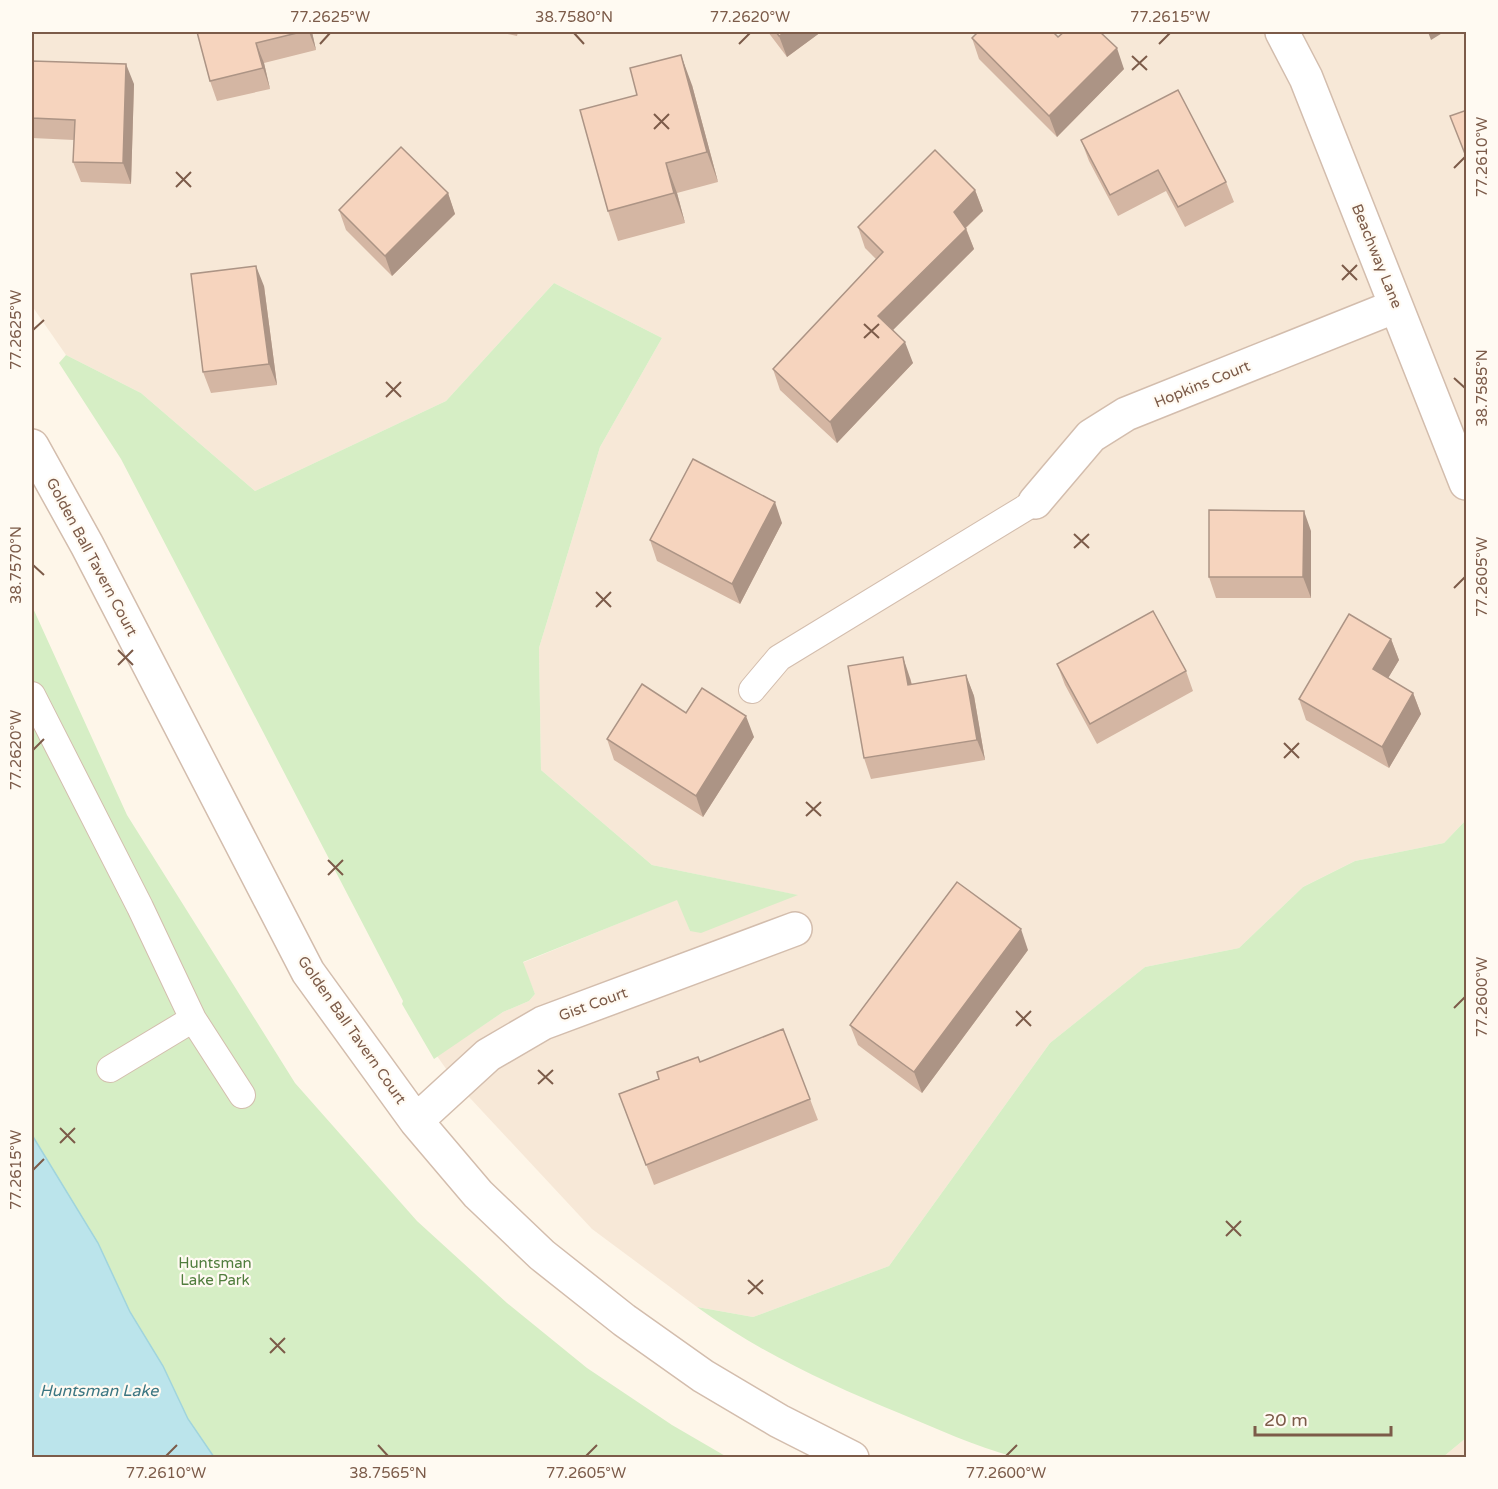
<svg xmlns="http://www.w3.org/2000/svg" width="1498" height="1489" font-family="'Varela Round',sans-serif">
  <rect width="100%" height="100%" fill="#fef6e9"/>
  <path fill="#f7e8d7" d="M 32,32 L 1466,32 L 1466,820 L 1444,843 L 1355,861 L 1303,887 L 1239,948 L 1145,967 L 1050,1043 L 889,1266 L 753,1317 L 697,1307 L 592,1229 L 456,1083 L 437,1056 L 503,1012 L 529,1001 L 535,994 L 522,963 L 678,899 L 690,931 L 797,895 L 652,865 L 541,770 L 539,648 L 600,447 L 662,338 L 554,283 L 446,401 L 255,491 L 141,393 L 66,355 L 32,306 Z
    M 1466,1438 L 1466,1457 L 1443,1457 Z"/>
  <path fill="#d6eec5" d="M 554,283 L 662,338 L 600,447 L 539,648 L 541,770 L 652,865 L 798,895 L 701,933 L 690,931 L 677,900 L 523,962 L 535,994 L 529,1001 L 503,1012 L 434,1059 L 402,1004 L 403,1001 L 121,459 L 59,363 L 66,355 L 141,393 L 255,491 L 446,401 Z
    M 32,606 L 127,815 L 295,1083 L 417,1221 L 507,1303 L 587,1368 L 672,1425 L 727,1457 L 32,1457 Z
    M 1466,820 L 1466,1438 L 1443,1457 L 1014,1457 C 975,1446 937,1429 899,1413 C 828,1384 759,1352 697,1307 L 753,1317 L 889,1266 L 1050,1043 L 1145,967 L 1239,948 L 1303,887 L 1355,861 L 1444,843 Z"/>
  <path fill="#bbe4eb" stroke="#a0d4dd" stroke-width="1.5" d="M 32,1135 L 98,1243 L 130,1312 L 163,1366 L 188,1419 L 214,1457 L 32,1457 Z"/>
  <g fill="none" stroke-linecap="round" stroke-linejoin="round">
    <defs>
      <path id="lane" d="M 752,690 L 779,658 L 1035,502
        M 32,695 L 140,907 L 193,1019 L 110,1069
        M 193,1019 L 242,1095"/>
      <path id="street" d="M 1282,32 L 1306,78 L 1466,483
        M 32,446 L 87,545 L 308,972 L 416,1121 L 478,1194 L 542,1255 L 624,1320 L 703,1376 L 779,1421 L 852,1458
        M 1035,502 L 1091,436 L 1126,414 L 1396,306
        M 416,1121 L 488,1055 L 543,1023 L 795,929"/>
    </defs>
    <use href="#lane" stroke="#d3bdad" stroke-width="28"/>
    <use href="#street" stroke="#d3bdad" stroke-width="36"/>
    <use href="#lane" stroke="#fff" stroke-width="26"/>
    <use href="#street" stroke="#fff" stroke-width="33"/>
  </g>
  <path fill="#d4b6a3" d="M 197,32 L 312,32 L 316,50 L 264,63 L 270,89 L 217,101 L 210,81 Z
    M 499,32 L 518,32 L 517,36 Z
    M 768,32 L 821,32 L 787,57 Z
    M 1058,37 L 1124,69 L 1057,137 L 979,59 L 972,38 Z
    M 32,61 L 134,84 L 131,184 L 81,182 L 73,162 L 74,140 L 32,138 Z
    M 692,85 L 718,182 L 677,193 L 685,223 L 618,241 L 608,211 Z
    M 1081,140 L 1226,182 L 1234,202 L 1185,227 L 1166,191 L 1118,216 L 1089,161 Z
    M 975,190 L 983,211 L 966,228 L 974,249 L 893,330 L 913,363 L 837,443 L 780,390 L 773,369 L 876,259 L 865,248 L 858,227 Z
    M 448,193 L 455,214 L 392,276 L 346,230 L 339,210 Z
    M 264,286 L 277,385 L 211,393 L 203,372 Z
    M 782,523 L 740,604 L 657,561 L 650,540 Z
    M 1311,531 L 1311,598 L 1216,598 L 1209,577 Z
    M 1391,639 L 1399,660 L 1388,678 L 1413,693 L 1421,714 L 1389,768 L 1306,720 L 1299,699 Z
    M 1057,664 L 1186,671 L 1193,691 L 1097,744 L 1065,685 Z
    M 966,675 L 974,696 L 985,760 L 871,779 L 864,758 L 910,678 L 912,684 Z
    M 686,713 L 754,737 L 703,817 L 614,760 L 607,739 Z
    M 1028,950 L 922,1093 L 858,1045 L 850,1025 Z
    M 700,1062 L 810,1099 L 818,1120 L 654,1185 L 619,1094 L 659,1079 Z"/>
  <path fill="#ac9485" d="M 309,32 L 312,32 L 316,50 Z
    M 785,32 L 821,32 L 787,57 L 779,36 Z
    M 1428,32 L 1444,32 L 1431,40 Z
    M 256,43 L 264,63 L 270,89 L 263,68 Z
    M 1117,48 L 1124,69 L 1057,137 L 1049,116 Z
    M 681,55 L 692,85 L 718,182 L 707,152 Z
    M 126,64 L 134,84 L 131,184 L 123,163 Z
    M 666,163 L 677,193 L 685,223 L 674,193 Z
    M 975,190 L 983,211 L 961,232 L 954,212 Z
    M 448,193 L 455,214 L 392,276 L 385,256 Z
    M 966,229 L 974,249 L 886,337 L 878,316 Z
    M 256,266 L 264,286 L 277,385 L 269,364 Z
    M 905,342 L 913,363 L 837,443 L 830,422 Z
    M 775,502 L 782,523 L 740,604 L 732,584 Z
    M 1304,511 L 1311,531 L 1311,598 L 1303,577 Z
    M 1391,639 L 1399,660 L 1381,690 L 1373,669 Z
    M 903,657 L 910,678 L 916,705 L 908,685 Z
    M 966,675 L 974,696 L 985,760 L 977,740 Z
    M 1413,693 L 1421,714 L 1389,768 L 1382,747 Z
    M 746,716 L 754,737 L 703,817 L 696,796 Z
    M 1021,929 L 1028,950 L 922,1093 L 914,1072 Z"/>
  <path fill="#f6d4be" stroke="#ac9485" stroke-width="1.5" d="M 197,32 L 301,32 L 256,43 L 263,68 L 210,81 Z
    M 776,32 L 785,32 L 779,36 Z
    M 978,32 L 1053,32 L 1058,37 L 1064,32 L 1100,32 L 1117,48 L 1049,116 L 972,38 Z
    M 681,55 L 707,152 L 666,163 L 674,193 L 608,211 L 580,110 L 637,95 L 630,68 Z
    M 32,61 L 126,64 L 123,163 L 73,162 L 75,120 L 32,118 Z
    M 1178,90 L 1226,182 L 1178,207 L 1158,170 L 1110,195 L 1081,140 Z
    M 1467,110 L 1467,159 L 1450,116 Z
    M 401,147 L 448,193 L 385,256 L 339,210 Z
    M 935,150 L 975,190 L 954,212 L 966,229 L 878,316 L 905,342 L 830,422 L 773,369 L 883,252 L 858,227 Z
    M 256,266 L 269,364 L 203,372 L 191,274 Z
    M 693,459 L 775,502 L 732,584 L 650,540 Z
    M 1209,510 L 1304,511 L 1303,577 L 1209,577 Z
    M 1153,611 L 1186,671 L 1090,724 L 1057,664 Z
    M 1349,614 L 1391,639 L 1373,669 L 1413,693 L 1382,747 L 1299,699 Z
    M 903,657 L 908,685 L 966,675 L 977,740 L 864,758 L 848,666 Z
    M 642,684 L 686,713 L 702,688 L 746,716 L 696,796 L 607,739 Z
    M 957,882 L 1021,929 L 914,1072 L 850,1025 Z
    M 783,1029 L 810,1099 L 646,1165 L 619,1094 L 659,1079 L 657,1072 L 698,1057 L 700,1062 Z"/>
  <path fill="none" stroke="#7c5b49" stroke-width="2" d="M 574,33 L 584,44M 320,44 L 330,33M 739,44 L 750,33M 1159,44 L 1170,33M 1132,56 L 1147,70M 1132,70 L 1147,56M 654,114 L 669,129M 654,129 L 669,114M 1454,168 L 1465,157M 176,172 L 191,187M 176,187 L 191,172M 1342,265 L 1357,280M 1342,280 L 1357,265M 864,324 L 879,338M 33,330 L 44,320M 864,338 L 879,324M 1454,378 L 1465,388M 386,382 L 401,397M 386,397 L 401,382M 1074,534 L 1089,548M 1074,548 L 1089,534M 33,565 L 44,575M 1454,588 L 1465,577M 596,592 L 611,607M 596,607 L 611,592M 118,650 L 133,665M 118,665 L 133,650M 1284,743 L 1299,758M 33,750 L 44,739M 1284,758 L 1299,743M 806,802 L 821,816M 806,816 L 821,802M 328,860 L 343,875M 328,875 L 343,860M 1454,1008 L 1465,997M 1016,1011 L 1031,1026M 1016,1026 L 1031,1011M 538,1070 L 553,1084M 538,1084 L 553,1070M 60,1128 L 75,1143M 60,1143 L 75,1128M 33,1170 L 44,1159M 1226,1221 L 1241,1236M 1226,1236 L 1241,1221M 748,1280 L 763,1294M 748,1294 L 763,1280M 270,1338 L 285,1353M 270,1353 L 285,1338M 378,1445 L 388,1456M 166,1456 L 177,1445M 586,1456 L 597,1445M 1006,1456 L 1017,1445"/>
  <g text-anchor="middle" stroke-width="4.5" stroke-linejoin="round" paint-order="stroke">
    <g font-size="15" fill="#7c5b49" stroke="#fffaf2">
      <text transform="translate(1377 256) rotate(68)" y="5">Beachway Lane</text>
      <text transform="translate(1202 384) rotate(-22)" y="5">Hopkins Court</text>
      <text transform="translate(92 557) rotate(62)" y="5">Golden Ball Tavern Court</text>
      <text transform="translate(593 1004) rotate(-20)" y="5">Gist Court</text>
      <text transform="translate(352 1030) rotate(55)" y="5">Golden Ball Tavern Court</text>
    </g>
    <g font-size="15" fill="#507d3d" stroke="#fffaf2">
      <text x="215" y="1268">Huntsman<tspan x="215" dy="17">Lake Park</tspan></text>
    </g>
    <g font-size="16" font-style="italic" fill="#3b7682" stroke="#fffaf2">
      <text x="99" y="1396">Huntsman Lake</text>
    </g>
  </g>
  <rect width="1498" height="1489" fill="none" stroke="#fffaf2" stroke-width="66"/>
  <path d="M1255 1426v9h136v-9" fill="none" stroke="#7c5b49" stroke-width="3"/>
  <text x="1264" y="1426" font-size="18" fill="#7c5b49" stroke="#fffaf2" stroke-width="4.5" paint-order="stroke">20 m</text>
  <rect x="33" y="33" width="1432" height="1423" fill="none" stroke="#7c5b49" stroke-width="2"/>
  <g font-size="15" text-anchor="middle" fill="#7c5b49">
    <text x="330" y="22">77.2625°W</text>
    <text x="574" y="22">38.7580°N</text>
    <text x="750" y="22">77.2620°W</text>
    <text x="1170" y="22">77.2615°W</text>
    <text transform="translate(1482 157) rotate(-90)" y="5">77.2610°W</text>
    <text transform="translate(16 330) rotate(-90)" y="5">77.2625°W</text>
    <text transform="translate(1482 388) rotate(-90)" y="5">38.7585°N</text>
    <text transform="translate(16 565) rotate(-90)" y="5">38.7570°N</text>
    <text transform="translate(1482 577) rotate(-90)" y="5">77.2605°W</text>
    <text transform="translate(16 750) rotate(-90)" y="5">77.2620°W</text>
    <text transform="translate(1482 997) rotate(-90)" y="5">77.2600°W</text>
    <text transform="translate(16 1170) rotate(-90)" y="5">77.2615°W</text>
    <text x="166" y="1478">77.2610°W</text>
    <text x="388" y="1478">38.7565°N</text>
    <text x="586" y="1478">77.2605°W</text>
    <text x="1006" y="1478">77.2600°W</text>
  </g>
</svg>
